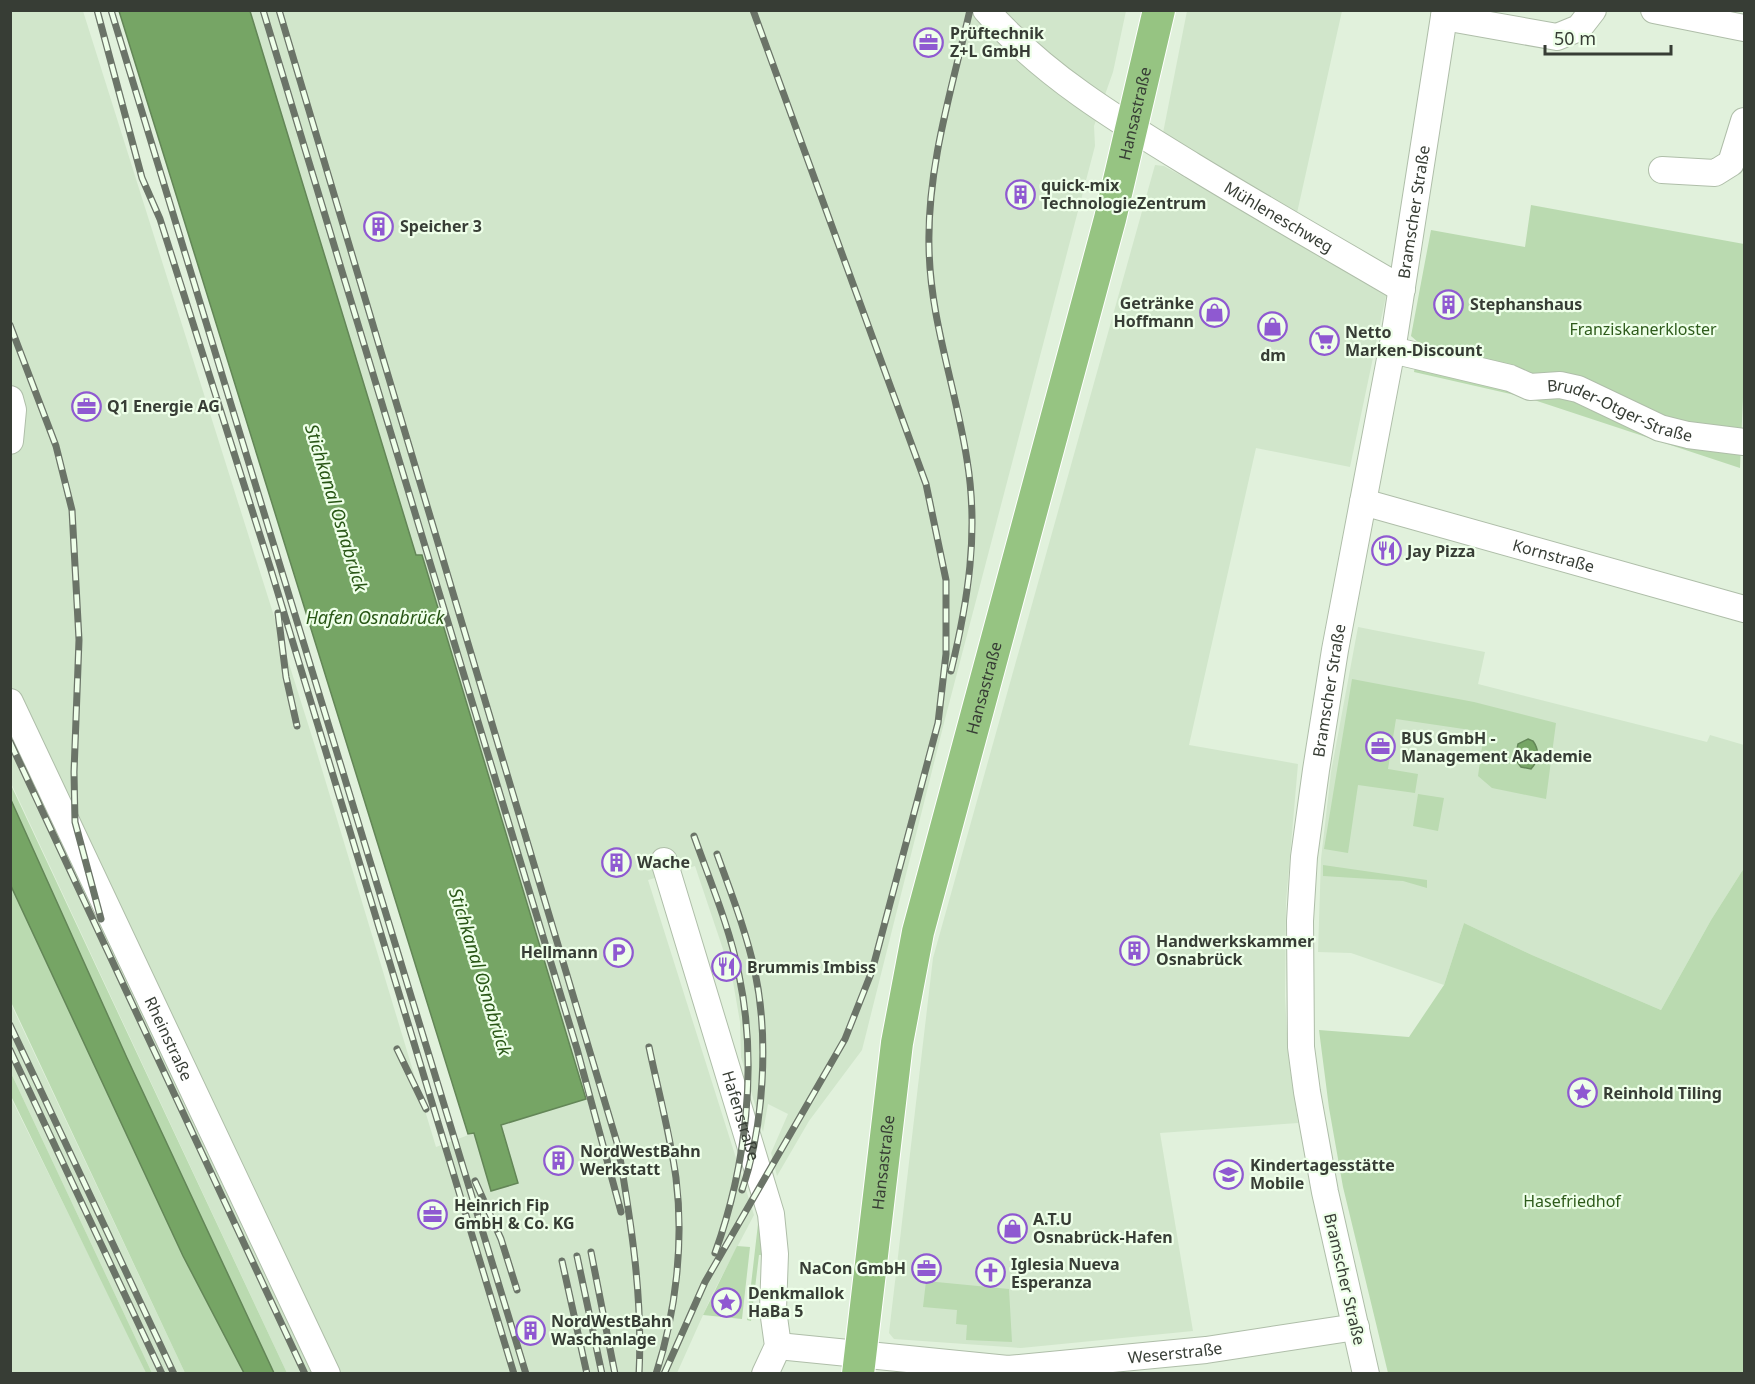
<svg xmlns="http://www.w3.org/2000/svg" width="1755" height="1384" font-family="'Noto Sans',sans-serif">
  <rect width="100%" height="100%" fill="#e1f1dc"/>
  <path fill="#d1e6cb" d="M 10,11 L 83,11 L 314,743 L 436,1147 L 474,1133 L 491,1191 L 518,1183 L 501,1125 L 586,1099 L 422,555 L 416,556 L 250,11 L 1126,11 L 1113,72 L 1094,126 L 1095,146 L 945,719 L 862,1050 L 809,1121 L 777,1176 L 771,1153 L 788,1114 L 768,1104 L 763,1132 L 741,1057 L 740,1022 L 732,976 L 695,866 L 648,880 L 754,1215 L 712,1295 L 677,1373 L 287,1373 L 11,783 Z
    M 1187,11 L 1342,11 L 1297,213 L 1163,133 Z
    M 1155,165 L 1164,166 L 1239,208 L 1386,296 L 1350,467 L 1256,448 L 1189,745 L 1298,764 L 1286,902 L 1285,996 L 1288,1053 L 1298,1123 L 1160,1133 L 1193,1331 L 1021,1348 L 894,1339 L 889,1333 L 933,958 Z
    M 1358,627 L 1485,652 L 1478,684 L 1707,742 L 1710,735 L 1744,745 L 1744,868 L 1711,920 L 1661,1010 L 1532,955 L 1464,923 L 1444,985 L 1351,953 L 1318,952 L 1321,859 L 1331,772 Z
    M 10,1002 L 185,1373 L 152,1373 L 11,1073 Z
    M 10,1096 L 127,1332 L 146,1373 L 11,1373 Z"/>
  <path fill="#badab0" d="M 1531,205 L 1744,244 L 1744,374 L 1740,468 L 1528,398 L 1414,372 L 1419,343 L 1411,336 L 1431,230 L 1525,247 Z
    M 1352,679 L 1474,702 L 1556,723 L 1546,799 L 1492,788 L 1478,776 L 1484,732 L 1396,719 L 1388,769 L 1418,774 L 1415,793 L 1358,785 L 1348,853 L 1324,849 Z
    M 10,783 L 287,1373 L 185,1373 L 11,1002 Z
    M 1418,794 L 1444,798 L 1438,831 L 1413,826 Z
    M 1323,865 L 1427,880 L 1427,888 L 1403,881 L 1323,876 Z
    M 1744,868 L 1744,1373 L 1388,1373 L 1343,1187 L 1329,1108 L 1319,1030 L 1409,1037 L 1444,985 L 1464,923 L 1532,955 L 1661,1010 L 1711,920 Z
    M 10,1073 L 11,1073 L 152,1373 L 146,1373 L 11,1096 Z
    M 759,1215 L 765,1255 L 759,1255 L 751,1321 L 747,1320 Z
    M 737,1246 L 750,1247 L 742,1319 L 703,1315 Z
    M 926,1281 L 1009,1289 L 1012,1342 L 966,1340 L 967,1325 L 956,1324 L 957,1310 L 923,1307 Z"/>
  <path fill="#76a565" stroke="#638657" stroke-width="1.5" d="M 119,11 L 250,11 L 416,555 L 422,555 L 586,1099 L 501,1125 L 518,1183 L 491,1191 L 474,1133 L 468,1134 Z
    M 1528,739 L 1533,741 C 1540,751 1539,760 1531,769 L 1521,767 L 1515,759 L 1518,744 Z
    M 11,800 L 127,1058 L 274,1373 L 244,1373 L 183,1256 L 11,886 Z"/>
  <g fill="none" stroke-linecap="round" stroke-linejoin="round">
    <defs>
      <g id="minor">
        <path id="s1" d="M 986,10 C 1044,76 1119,121 1193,166 C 1262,208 1332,248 1402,289"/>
        <path d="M 1654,10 L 1744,28"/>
        <path d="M 1444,17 L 1557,37 L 1579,28 L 1593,10"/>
        <path d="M 1662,170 L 1715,173 L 1731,163 L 1744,121"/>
        <path id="s2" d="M 1392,350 L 1510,378 L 1530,387 L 1560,385 L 1578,389 L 1660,428 L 1688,435 L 1744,442"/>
        <path d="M 10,399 L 13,410 L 10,441"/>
        <path id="s3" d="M 1363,502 L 1744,609"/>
        <path id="s4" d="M 10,702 L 327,1374"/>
        <path id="s5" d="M 664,861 L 771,1214 L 775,1254 L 773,1310 L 778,1346 L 765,1374"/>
        <path id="s6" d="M 778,1346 L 1008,1369 L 1206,1350 L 1356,1327"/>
        <path id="s7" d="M 1366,1374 L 1325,1192 L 1307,1092 L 1301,1047 L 1300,921 L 1304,857 L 1316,770 L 1335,650 L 1394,338 L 1445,10"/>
      </g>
      <g id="major">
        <path id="s8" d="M 858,1374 L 897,1043 L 918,932 L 1110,219 L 1159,10"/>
      </g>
    </defs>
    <use href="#minor" stroke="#afbea9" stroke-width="28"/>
    <use href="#major" stroke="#fff" stroke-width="34"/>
    <use href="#minor" stroke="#fff" stroke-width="26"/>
    <use href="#major" stroke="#96c482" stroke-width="32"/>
    <defs>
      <path id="rail" d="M 97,10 L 142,178 L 160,219 L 271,570 L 514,1374
        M 111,10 L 526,1374
        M 263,10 L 577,1049 L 621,1212
        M 279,10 L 618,1146 C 631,1222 643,1297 639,1374
        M 10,325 L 56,446 L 72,510 L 79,640 L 74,772 L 75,822 L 101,919
        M 278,613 L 286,677 L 297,726
        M 951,671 C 968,601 979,532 967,460 C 956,388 930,320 929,247 C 927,167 952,88 970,10
        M 10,742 L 305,1374
        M 694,836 C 710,881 730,928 739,975 C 758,1066 746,1167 715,1253
        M 717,854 C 731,893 746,931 755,972 C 769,1038 764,1126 742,1190
        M 10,1025 L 174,1374
        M 649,1047 C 658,1090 670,1134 676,1178 C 684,1242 676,1312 656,1374
        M 397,1049 L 426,1109
        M 10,1050 L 162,1374
        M 475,1181 L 501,1239 L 517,1290
        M 591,1252 L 615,1374
        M 577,1256 L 602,1374
        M 562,1261 L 587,1374
        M 664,1374 L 705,1282 L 845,1039 L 872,971 L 938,723 L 946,654 L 946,580 L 926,484 L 753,10"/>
    </defs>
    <use href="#rail" stroke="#6b7468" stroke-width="7"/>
    <use href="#rail" stroke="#eeffe9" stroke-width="4.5" stroke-dasharray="14" stroke-linecap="butt"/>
  </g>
  <defs>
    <symbol id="office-ring" viewBox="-11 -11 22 22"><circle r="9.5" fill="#eeffe9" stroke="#8f59d1" stroke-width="1.5"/><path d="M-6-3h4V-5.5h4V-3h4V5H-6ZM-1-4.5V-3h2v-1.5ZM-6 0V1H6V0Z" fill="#8f59d1"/></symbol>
    <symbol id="building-ring" viewBox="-11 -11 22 22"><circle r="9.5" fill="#eeffe9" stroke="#8f59d1" stroke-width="1.5"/><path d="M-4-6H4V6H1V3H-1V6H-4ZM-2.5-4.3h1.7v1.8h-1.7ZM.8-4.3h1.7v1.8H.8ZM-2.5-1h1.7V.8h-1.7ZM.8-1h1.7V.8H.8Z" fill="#8f59d1"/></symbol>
    <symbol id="shop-ring" viewBox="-11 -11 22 22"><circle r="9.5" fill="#eeffe9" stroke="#8f59d1" stroke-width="1.5"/><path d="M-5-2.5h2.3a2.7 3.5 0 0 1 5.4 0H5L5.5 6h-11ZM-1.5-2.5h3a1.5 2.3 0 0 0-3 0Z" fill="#8f59d1"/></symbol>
    <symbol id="supermarket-ring" viewBox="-11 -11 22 22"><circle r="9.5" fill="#eeffe9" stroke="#8f59d1" stroke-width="1.5"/><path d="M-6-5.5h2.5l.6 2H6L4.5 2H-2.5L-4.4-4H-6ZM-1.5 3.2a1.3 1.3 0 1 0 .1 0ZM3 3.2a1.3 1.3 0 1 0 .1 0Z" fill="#8f59d1"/></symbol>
    <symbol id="restaurant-ring" viewBox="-11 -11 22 22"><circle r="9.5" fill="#eeffe9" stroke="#8f59d1" stroke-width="1.5"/><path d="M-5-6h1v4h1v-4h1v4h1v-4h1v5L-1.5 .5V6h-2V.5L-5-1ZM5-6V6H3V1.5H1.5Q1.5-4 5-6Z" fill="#8f59d1"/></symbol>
    <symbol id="parking-ring" viewBox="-11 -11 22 22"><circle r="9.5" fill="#eeffe9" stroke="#8f59d1" stroke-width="1.5"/><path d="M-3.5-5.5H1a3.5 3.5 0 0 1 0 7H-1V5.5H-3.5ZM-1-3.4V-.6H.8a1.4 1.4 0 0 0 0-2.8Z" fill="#8f59d1"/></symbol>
    <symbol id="sight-ring" viewBox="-11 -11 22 22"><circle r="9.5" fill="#eeffe9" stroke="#8f59d1" stroke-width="1.5"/><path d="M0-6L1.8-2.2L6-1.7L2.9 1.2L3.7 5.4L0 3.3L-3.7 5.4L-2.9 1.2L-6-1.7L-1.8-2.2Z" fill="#8f59d1"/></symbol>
    <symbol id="school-ring" viewBox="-11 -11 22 22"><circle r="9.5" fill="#eeffe9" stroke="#8f59d1" stroke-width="1.5"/><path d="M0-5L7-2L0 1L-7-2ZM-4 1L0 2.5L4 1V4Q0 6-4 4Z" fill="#8f59d1"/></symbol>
    <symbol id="church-ring" viewBox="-11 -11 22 22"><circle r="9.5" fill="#eeffe9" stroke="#8f59d1" stroke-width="1.5"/><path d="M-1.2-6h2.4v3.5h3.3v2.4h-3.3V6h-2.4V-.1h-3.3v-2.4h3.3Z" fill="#8f59d1"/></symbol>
  </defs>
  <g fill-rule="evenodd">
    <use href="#office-ring" x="912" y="26" width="33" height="33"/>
    <use href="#building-ring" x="1004" y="178" width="33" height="33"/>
    <use href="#building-ring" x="362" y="210" width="33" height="33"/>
    <use href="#building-ring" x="1432" y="288" width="33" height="33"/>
    <use href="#shop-ring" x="1198" y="296" width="33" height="33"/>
    <use href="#shop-ring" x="1256" y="310" width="33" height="33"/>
    <use href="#supermarket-ring" x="1308" y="324" width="33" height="33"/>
    <use href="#office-ring" x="70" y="390" width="33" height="33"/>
    <use href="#restaurant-ring" x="1370" y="534" width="33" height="33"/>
    <use href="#office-ring" x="1364" y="730" width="33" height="33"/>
    <use href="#building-ring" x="600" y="846" width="33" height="33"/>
    <use href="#building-ring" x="1118" y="934" width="33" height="33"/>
    <use href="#parking-ring" x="602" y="936" width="33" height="33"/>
    <use href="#restaurant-ring" x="710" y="950" width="33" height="33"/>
    <use href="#sight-ring" x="1566" y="1076" width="33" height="33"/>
    <use href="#building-ring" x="542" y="1144" width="33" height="33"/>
    <use href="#school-ring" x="1212" y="1158" width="33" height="33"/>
    <use href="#office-ring" x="416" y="1198" width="33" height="33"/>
    <use href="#shop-ring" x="996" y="1212" width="33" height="33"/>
    <use href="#office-ring" x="910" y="1252" width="33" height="33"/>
    <use href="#church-ring" x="974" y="1256" width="33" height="33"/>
    <use href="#sight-ring" x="710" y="1286" width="33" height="33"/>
    <use href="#building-ring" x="514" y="1314" width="33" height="33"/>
  </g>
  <g text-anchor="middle" stroke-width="4.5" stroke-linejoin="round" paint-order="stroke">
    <g font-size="16" font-weight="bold" fill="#373d35" stroke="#eeffe9" text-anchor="start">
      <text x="950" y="39">Prüftechnik<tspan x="950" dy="18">Z+L GmbH</tspan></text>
      <text x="1041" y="191">quick-mix<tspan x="1041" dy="18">TechnologieZentrum</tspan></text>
      <text x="400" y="232">Speicher 3</text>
      <text x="1194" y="309" text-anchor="end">Getränke<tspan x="1194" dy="18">Hoffmann</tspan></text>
      <text x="1470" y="310">Stephanshaus</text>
      <text x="1345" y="338">Netto<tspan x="1345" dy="18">Marken-Discount</tspan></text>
      <text x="1273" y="361" text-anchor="middle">dm</text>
      <text x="107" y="412">Q1 Energie AG</text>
      <text x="1407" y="557">Jay Pizza</text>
      <text x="1401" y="744">BUS GmbH -<tspan x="1401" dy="18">Management Akademie</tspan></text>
      <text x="637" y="868">Wache</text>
      <text x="1156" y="947">Handwerkskammer<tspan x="1156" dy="18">Osnabrück</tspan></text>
      <text x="598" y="958" text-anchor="end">Hellmann</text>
      <text x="747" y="973">Brummis Imbiss</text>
      <text x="1603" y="1099">Reinhold Tiling</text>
      <text x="580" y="1157">NordWestBahn<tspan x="580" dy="18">Werkstatt</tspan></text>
      <text x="1250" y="1171">Kindertagesstätte<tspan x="1250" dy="18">Mobile</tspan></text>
      <text x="454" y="1211">Heinrich Fip<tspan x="454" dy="18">GmbH &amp; Co. KG</tspan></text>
      <text x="1033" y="1225">A.T.U<tspan x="1033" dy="18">Osnabrück-Hafen</tspan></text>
      <text x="1011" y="1270">Iglesia Nueva<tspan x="1011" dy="18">Esperanza</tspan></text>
      <text x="906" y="1274" text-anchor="end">NaCon GmbH</text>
      <text x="748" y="1299">Denkmallok<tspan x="748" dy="18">HaBa 5</tspan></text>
      <text x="551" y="1327">NordWestBahn<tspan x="551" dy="18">Waschanlage</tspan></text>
    </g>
    <g font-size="16" fill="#373d35" stroke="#eeffe9">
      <text dy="6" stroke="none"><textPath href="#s8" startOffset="1293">Hansastraße</textPath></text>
      <text dy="6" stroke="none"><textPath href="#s7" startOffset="1178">Bramscher Straße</textPath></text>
      <text dy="6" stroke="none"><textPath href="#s1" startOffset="360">Mühleneschweg</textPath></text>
      <text dy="6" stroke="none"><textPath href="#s2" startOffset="238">Bruder-Otger-Straße</textPath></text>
      <text dy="6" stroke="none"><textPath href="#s3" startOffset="198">Kornstraße</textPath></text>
      <text dy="6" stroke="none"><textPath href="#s8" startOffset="699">Hansastraße</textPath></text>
      <text dy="6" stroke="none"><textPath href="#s7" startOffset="692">Bramscher Straße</textPath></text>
      <text dy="6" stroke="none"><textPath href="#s4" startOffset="372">Rheinstraße</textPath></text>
      <text dy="6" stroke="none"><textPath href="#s5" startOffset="266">Hafenstraße</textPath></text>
      <text dy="6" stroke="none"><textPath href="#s8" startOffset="213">Hansastraße</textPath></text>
      <text transform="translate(1345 1279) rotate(77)" y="6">Bramscher Straße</text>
      <text dy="6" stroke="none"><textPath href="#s6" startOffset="399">Weserstraße</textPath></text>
    </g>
    <g font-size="16" fill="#2e5b1b" stroke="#eeffe9">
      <text x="1643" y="335">Franziskanerkloster</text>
      <text x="1572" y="1207">Hasefriedhof</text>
    </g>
    <g font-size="18" font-style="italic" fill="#285615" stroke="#eeffe9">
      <text transform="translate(336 508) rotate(73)" y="6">Stichkanal Osnabrück</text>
      <text x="375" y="624">Hafen Osnabrück</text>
      <text transform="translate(480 972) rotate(73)" y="6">Stichkanal Osnabrück</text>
    </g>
  </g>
  <rect width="1755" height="1384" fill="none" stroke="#373d35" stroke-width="24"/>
  <path d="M1545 45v9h126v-9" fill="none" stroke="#373d35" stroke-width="3"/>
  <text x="1554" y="45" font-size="18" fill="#373d35" stroke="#eeffe9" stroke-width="4.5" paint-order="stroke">50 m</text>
</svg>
